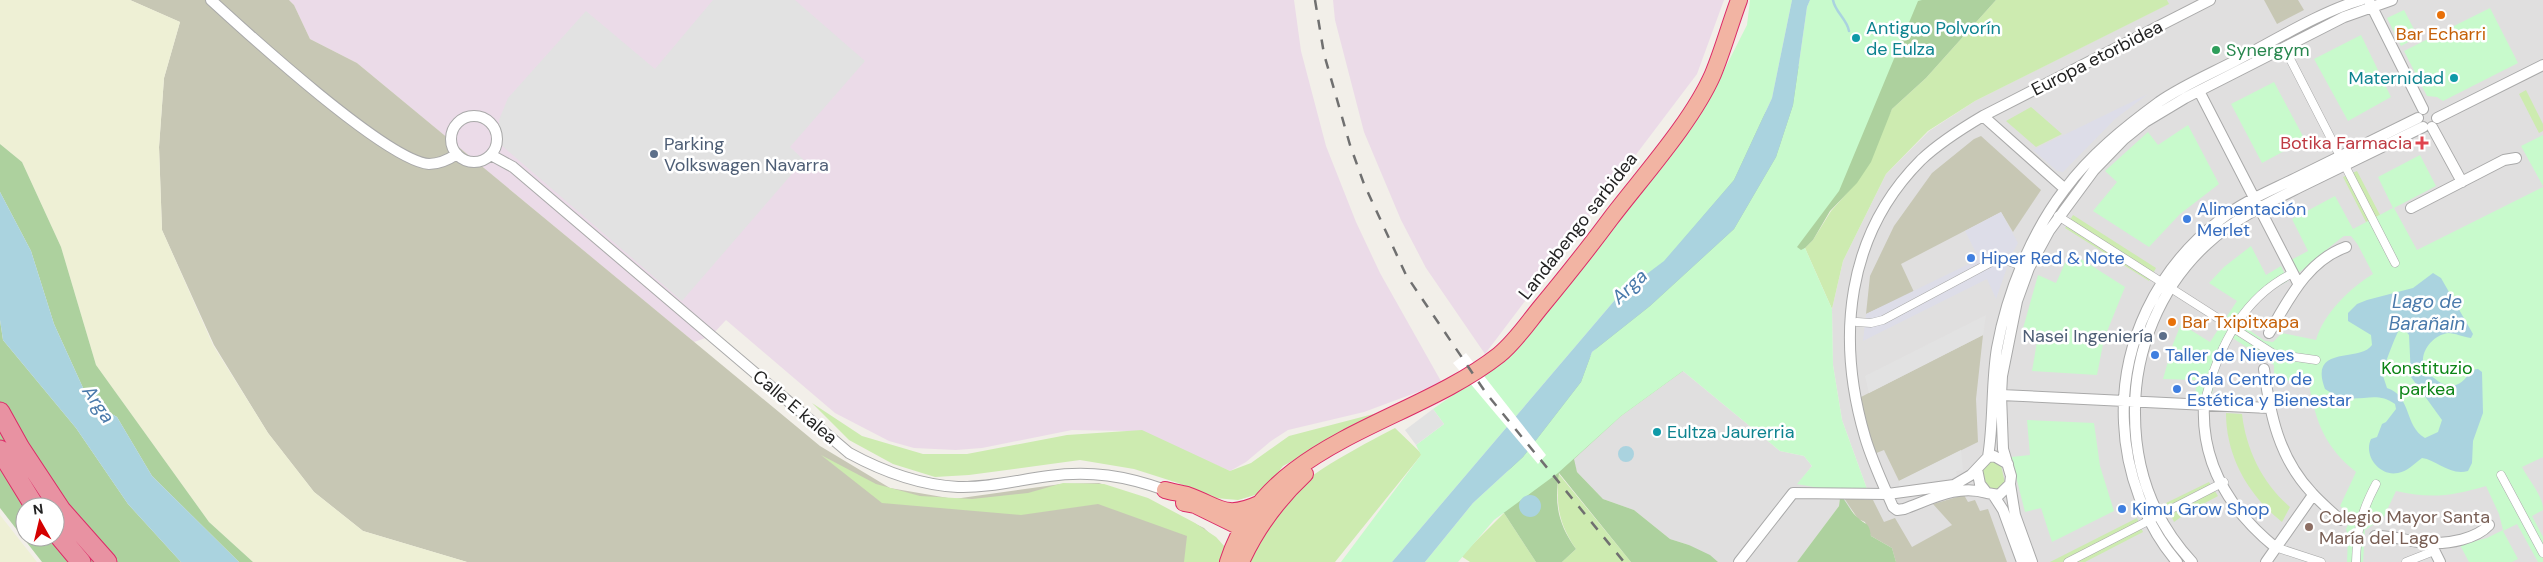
<svg xmlns="http://www.w3.org/2000/svg" width="2543" height="562" font-family="'DM Sans',sans-serif">
  <rect width="100%" height="100%" fill="#f2efe9"/>
  <path fill="#e0dfdf" d="M 2167,0 L 2543,0 L 2543,562 L 1896,562 L 1892,548 L 1840,499 L 1839,506 L 1797,562 L 1715,562 L 1689,545 L 1670,539 L 1634,510 L 1603,499 L 1577,472 L 1573,459 L 1621,416 L 1683,371 L 1780,451 L 1804,456 L 1812,466 L 1798,484 L 1867,489 L 1842,420 L 1833,365 L 1832,309 L 1843,261 L 1886,174 L 1929,131 L 1975,101 L 2168,4 Z"/>
  <path fill="#ebdbe8" d="M 289,0 L 1294,0 L 1301,51 L 1326,146 L 1356,222 L 1380,273 L 1442,383 L 1364,412 L 1288,430 L 1271,441 L 1246,462 L 1230,471 L 1150,436 L 1128,431 L 1072,430 L 982,448 L 956,450 L 914,448 L 889,441 L 835,413 L 726,320 L 711,336 L 694,342 L 357,63 L 310,39 L 294,5 Z
    M 1333,0 L 1724,0 L 1697,74 L 1485,354 L 1426,268 L 1401,220 L 1364,132 L 1335,20 Z"/>
  <path fill="#c7c7b4" d="M 130,0 L 289,0 L 294,5 L 310,39 L 357,63 L 820,446 L 890,488 L 954,499 L 1061,484 L 1099,483 L 1140,497 L 1204,528 L 1217,541 L 1218,562 L 467,562 L 363,531 L 314,492 L 268,433 L 214,345 L 162,230 L 159,147 L 164,78 L 180,22 Z
    M 2264,0 L 2298,0 L 2304,10 L 2277,24 Z
    M 1981,136 L 2041,190 L 2013,232 L 2001,212 L 1901,264 L 1914,292 L 1866,314 L 1870,276 L 1894,226 L 1932,173 L 1974,139 Z
    M 1983,335 L 1976,399 L 1978,442 L 1899,481 L 1884,450 L 1874,454 L 1859,398 Z
    M 1964,495 L 1968,502 L 1975,500 L 1980,511 L 1988,509 L 2007,562 L 1896,562 L 1892,548 L 1871,536 L 1865,522 L 1858,519 L 1844,498 L 1873,500 L 1884,522 L 1895,518 L 1912,547 L 1952,525 L 1933,504 Z"/>
  <path fill="#eef0d5" d="M 0,0 L 130,0 L 180,22 L 164,78 L 159,147 L 162,230 L 213,345 L 268,433 L 314,492 L 363,531 L 467,562 L 253,562 L 209,522 L 96,365 L 61,247 L 22,162 L 0,144 Z
    M 0,515 L 37,562 L 0,562 Z"/>
  <path fill="#cdebb0" d="M 1996,0 L 2167,0 L 2169,4 L 1975,101 L 1928,131 L 1886,174 L 1843,261 L 1832,309 L 1805,248 L 1813,240 L 1831,211 L 1856,183 L 1892,109 L 1926,78 Z
    M 2526,90 L 2543,124 L 2543,131 L 2539,133 L 2519,94 Z
    M 2031,107 L 2062,134 L 2036,147 L 2006,121 Z
    M 2357,171 L 2380,215 L 2366,222 L 2343,177 Z
    M 2073,215 L 2156,268 L 2149,281 L 2065,228 Z
    M 812,403 L 862,436 L 923,454 L 967,454 L 1067,435 L 1142,430 L 1230,471 L 1251,463 L 1289,436 L 1381,412 L 1283,466 L 1262,493 L 1238,500 L 1215,498 L 1178,483 L 1134,469 L 1080,460 L 969,475 L 935,477 L 893,464 L 849,440 Z
    M 2226,413 L 2242,414 C 2246,450 2263,484 2290,507 L 2282,522 C 2248,495 2226,456 2226,413 Z
    M 1395,428 L 1422,454 L 1335,562 L 1248,562 C 1254,548 1259,529 1268,516 C 1296,479 1355,449 1395,428 Z
    M 821,455 L 876,484 L 920,496 L 972,499 L 1028,493 L 1063,483 L 1104,484 L 1148,498 L 1195,523 L 1216,537 L 1225,547 L 1222,562 L 1184,562 L 1187,536 L 1098,504 L 1021,515 L 882,503 Z
    M 1988,462 L 1997,462 L 2001,465 L 2005,483 L 1997,491 L 1990,490 C 1984,483 1982,476 1983,467 Z
    M 1558,473 L 1631,562 L 1562,562 L 1576,549 C 1557,521 1557,505 1558,473 Z
    M 2209,482 L 2218,496 L 2188,512 L 2174,522 L 2166,503 Z
    M 1504,513 L 1536,562 L 1470,562 L 1461,556 Z
    M 2137,518 L 2143,532 L 2085,562 L 2050,562 Z"/>
  <path fill="#add19e" fill-rule="evenodd" d="M 1846,0 L 1996,0 L 1926,78 L 1892,109 L 1871,162 L 1857,183 L 1830,211 L 1813,240 L 1683,371 L 1621,416 L 1574,459 L 1577,472 L 1603,499 L 1634,510 L 1670,539 L 1689,545 L 1710,555 L 1718,562 L 1631,562 L 1559,473 C 1554,504 1558,524 1576,549 L 1562,562 L 1536,562 L 1504,513 L 1481,509 Z
    M 0,144 L 22,162 L 61,247 L 96,365 L 209,522 L 253,562 L 239,562 L 152,476 L 117,417 L 89,401 L 54,324 L 31,251 L 0,192 Z
    M 0,320 L 3,340 L 76,428 L 128,504 L 181,562 L 42,562 L 0,508 ZM 25,507 L 55,507 L 55,537 L 25,537 Z
    M 1840,498 L 1843,498 C 1848,505 1852,513 1858,518 C 1867,526 1869,522 1871,536 L 1892,548 L 1896,562 L 1797,562 L 1839,506 Z"/>
  <path fill="#c8facc" d="M 1750,0 L 1792,0 L 1772,98 L 1734,180 L 1664,262 L 1620,294 L 1392,562 L 1341,562 L 1421,455 L 1416,445 L 1444,424 L 1433,409 L 1466,386 L 1716,86 L 1747,25 Z
    M 1810,0 L 1922,0 L 1918,1 L 1839,191 L 1797,247 L 1801,250 L 1805,248 L 1832,309 L 1833,365 L 1842,420 L 1867,489 L 1819,488 L 1797,484 L 1812,466 L 1804,456 L 1780,451 L 1683,371 L 1621,416 L 1558,473 L 1494,520 L 1458,562 L 1425,562 L 1473,503 L 1523,457 L 1581,382 L 1592,352 L 1650,306 L 1734,229 L 1776,157 L 1793,105 L 1807,7 Z
    M 2490,8 L 2518,63 L 2443,101 L 2437,97 L 2427,96 L 2404,51 Z
    M 2404,10 L 2418,37 L 2401,46 L 2387,18 Z
    M 2361,35 L 2391,97 L 2348,121 L 2314,59 Z
    M 2274,82 L 2305,140 L 2262,163 L 2231,104 Z
    M 2188,125 L 2219,184 L 2180,214 L 2149,247 L 2093,211 L 2117,182 L 2105,171 L 2148,132 L 2158,145 Z
    M 2543,135 L 2543,186 L 2521,146 Z
    M 2420,155 L 2436,186 L 2394,208 L 2417,250 L 2543,187 L 2543,457 L 2522,467 C 2529,481 2543,495 2543,510 L 2532,516 L 2543,537 L 2543,562 L 2538,562 L 2517,524 L 2503,531 L 2518,559 L 2512,562 L 2469,562 L 2460,545 L 2487,538 L 2503,530 L 2499,514 L 2486,486 C 2452,496 2431,499 2396,491 L 2380,525 L 2373,525 L 2365,530 L 2363,562 L 2347,562 L 2348,538 L 2346,529 L 2350,521 L 2349,514 L 2340,506 L 2356,472 C 2325,447 2316,423 2309,384 L 2274,379 L 2274,365 L 2231,337 L 2226,345 L 2211,397 L 2195,396 L 2197,380 L 2163,379 L 2173,344 L 2181,324 L 2210,342 L 2237,301 L 2209,283 L 2224,267 L 2251,246 L 2266,275 L 2281,266 L 2288,281 L 2265,294 L 2239,323 L 2265,341 L 2273,342 L 2282,333 L 2316,340 C 2324,313 2350,288 2373,274 L 2358,245 L 2351,236 L 2344,236 C 2336,241 2301,272 2298,273 L 2291,260 L 2308,251 L 2292,219 L 2335,196 L 2353,229 L 2393,208 L 2378,177 Z
    M 2070,252 L 2125,287 L 2104,339 L 2097,375 L 2032,371 L 2038,336 L 2022,332 L 2038,275 L 2056,283 Z
    M 2027,420 L 2094,423 L 2100,466 L 2114,511 L 2052,542 L 2041,508 L 2025,512 L 2011,457 L 2030,455 Z"/>
  <path fill="#e2e2e2" d="M 713,0 L 795,0 L 865,61 L 790,147 L 804,160 L 682,301 L 500,144 L 499,120 L 508,98 L 586,11 L 655,69 Z
    M 1986,315 L 1983,335 L 1869,393 L 1865,376 Z
    M 1433,409 L 1444,424 L 1416,445 L 1405,430 Z
    M 1961,450 L 1963,470 L 1956,471 L 1957,477 L 1899,487 L 1899,481 Z"/>
  <path fill="#dddde8" d="M 2148,94 L 2115,119 L 2063,172 L 2057,171 L 2033,150 Z
    M 2001,212 L 2018,243 L 2011,256 L 1996,299 L 1987,279 L 1863,341 L 1866,314 L 1979,259 L 1965,231 Z"/>
  <path fill="#aad3df" fill-rule="evenodd" d="M 1792,0 L 1810,0 L 1807,7 L 1793,105 L 1776,157 L 1734,229 L 1650,306 L 1592,352 L 1581,382 L 1523,457 L 1473,503 L 1425,562 L 1392,562 L 1620,294 L 1664,261 L 1734,180 L 1772,98 Z
    M 0,192 L 31,251 L 54,324 L 89,401 L 117,417 L 152,476 L 239,562 L 181,562 L 128,504 L 76,428 L 3,340 L 0,320 Z
    M 2433,273 L 2441,278 L 2473,334 L 2471,338 C 2463,337 2455,333 2448,333 C 2433,335 2419,352 2424,367 C 2426,372 2430,375 2434,378 C 2449,391 2462,387 2471,370 L 2478,369 L 2482,372 L 2483,413 L 2473,441 L 2472,463 L 2468,471 C 2450,476 2437,460 2422,458 C 2414,464 2408,471 2398,473 C 2380,477 2363,456 2371,439 L 2377,437 L 2382,424 L 2386,422 L 2396,409 L 2395,404 C 2372,387 2354,410 2325,389 C 2308,344 2360,363 2372,345 L 2371,335 L 2348,321 L 2348,313 L 2357,304 L 2367,300 L 2413,288 ZM 2400,329 L 2404,329 L 2409,335 L 2411,377 L 2442,420 L 2438,432 L 2425,438 C 2404,426 2412,396 2387,388 L 2382,373 C 2385,365 2396,333 2400,329 Z
    M1618 454a8 8 0 1 1 16 0a8 8 0 1 1-16 0Z
    M1519 506a11 11 0 1 1 22 0a11 11 0 1 1-22 0Z"/>
  <path fill="#fff" d="M 1466,353 L 1546,455 L 1538,464 L 1453,363 Z"/>
  <g fill="none" stroke-linecap="round" stroke-linejoin="round">
    <path stroke="#aad3df" stroke-width="2.5" d="M 1833,0 C 1835,12 1847,19 1849,31"/>
    <defs>
      <path id="pedestrian" d="M 2284,47 L 2395,263
        M 2058,216 L 2274,354 L 2316,360
        M 1857,322 L 1871,323 L 1883,320 L 1999,258 L 2025,267
        M 2204,405 C 2216,353 2241,298 2293,273
        M 2501,475 L 2543,553
        M 2275,547 L 2321,562
        M 2068,562 L 2224,482
        M 2356,562 C 2357,530 2361,512 2376,484
        M 2406,562 L 2434,551"/>
      <path id="minor" d="M 211,0 C 247,33 387,161 429,164 C 439,164 448,160 457,154
        M 2369,1 L 2423,109
        M 2199,91 L 2298,283
        M 1983,116 L 2210,0
        M451 139a23 23 0 1 1 46 0a23 23 0 1 1-46 0Z
        M 2437,118 L 2543,65
        M 2432,127 L 2462,182
        M 491,155 L 513,167 L 849,453 C 882,471 919,485 958,487 C 988,488 1018,480 1049,476 C 1090,470 1126,476 1165,490
        M 2411,208 L 2504,160 L 2516,158
        M 2269,333 C 2289,299 2307,261 2346,247
        M 2264,369 C 2270,415 2279,458 2312,493 C 2321,503 2331,511 2340,520
        M 2001,395 L 2269,408
        M 2204,405 C 2201,465 2231,511 2275,547
        M 1988,457 C 1994,420 1991,384 1997,348 C 2007,293 2031,233 2065,189 C 2090,155 2125,127 2159,102 C 2182,86 2210,74 2235,61 C 2272,42 2322,11 2361,0
        M 1977,469 L 1980,484 L 1987,493 L 1999,495 L 2010,484 L 2011,476 L 2003,449 L 2001,395 L 2002,376 L 2017,301 L 2029,268 L 2049,231 L 2094,170 L 2124,139 L 2145,122 L 2185,98 L 2344,17 L 2392,0
        M 2010,484 L 2015,515 L 2032,562
        M 1987,493 C 1957,484 1932,499 1904,509 L 1897,510 L 1893,507 C 1883,484 1872,461 1865,437 C 1836,338 1846,235 1921,160 C 1940,142 1961,129 1983,116 L 2065,189
        M 1994,496 L 2003,510 L 2022,562
        M 2375,536 C 2394,535 2412,543 2430,543 C 2449,544 2476,539 2489,525
        M 2431,544 L 2440,562
        M 1739,562 L 1793,493 L 1888,494 L 1954,485 L 1971,475 L 1988,457 L 1994,456 L 2008,464
        M 2177,562 C 2145,525 2126,472 2124,423 C 2120,344 2157,268 2220,220 C 2242,202 2270,191 2296,178 C 2336,158 2377,138 2418,118
        M 2192,562 C 2154,521 2135,470 2135,414 C 2134,351 2160,287 2207,244 C 2234,219 2268,203 2300,187 C 2341,167 2382,147 2423,127
        M 2266,562 L 2313,495"/>
      <path id="trunk" d="M 1165,490 C 1172,492 1180,493 1187,495 C 1221,507 1224,520 1261,503
        M 1184,503 L 1195,505 L 1238,526 L 1253,521
        M 1228,562 C 1266,440 1410,425 1499,355 C 1515,342 1527,324 1540,308 C 1564,279 1588,249 1611,218 C 1643,176 1692,122 1713,74 C 1723,50 1730,24 1739,0
        M 1241,562 C 1257,527 1277,500 1305,474"/>
      <path id="motorway" d="M 0,412 L 20,448 L 61,510 L 107,562
        M 0,450 L 35,507
        M 55,531 L 81,562"/>
    </defs>
    <use href="#pedestrian" stroke="#a9a9a9" stroke-width="9"/>
    <use href="#minor" stroke="#a9a9a9" stroke-width="12"/>
    <use href="#trunk" stroke="#dc2a67" stroke-width="18"/>
    <use href="#motorway" stroke="#dc2a67" stroke-width="21"/>
    <use href="#pedestrian" stroke="#fff" stroke-width="8"/>
    <use href="#minor" stroke="#fff" stroke-width="10"/>
    <use href="#trunk" stroke="#f2b4a3" stroke-width="16"/>
    <use href="#motorway" stroke="#e892a2" stroke-width="19"/>
    <path stroke="#707070" stroke-width="2.5" stroke-dasharray="10 10" stroke-linecap="butt" d="M 1315,0 L 1324,54 L 1350,145 L 1364,184 L 1406,275 L 1486,393 L 1624,562"/>
  </g>
  <g fill="#e8710a" stroke="#fff" stroke-width="2">
    <circle cx="2441" cy="15" r="5"/>
    <circle cx="2172" cy="322" r="5"/>
  </g>
  <g fill="#0f9aa8" stroke="#fff" stroke-width="2">
    <circle cx="1856" cy="38" r="5"/>
    <circle cx="2454" cy="78" r="5"/>
    <circle cx="1657" cy="432" r="5"/>
  </g>
  <circle fill="#2e9e5b" stroke="#fff" stroke-width="2" cx="2216" cy="50" r="5"/>
  <path fill="#e0444e" stroke="#fff" stroke-width="2" d="M2419.5 135.5h5v5h5v5h-5v5h-5v-5h-5v-5h5z"/>
  <g fill="#5c6f8a" stroke="#fff" stroke-width="2">
    <circle cx="654" cy="154" r="5"/>
    <circle cx="2163" cy="336" r="5"/>
  </g>
  <g fill="#3f7fe0" stroke="#fff" stroke-width="2">
    <circle cx="2187" cy="219" r="5"/>
    <circle cx="1971" cy="258" r="5"/>
    <circle cx="2155" cy="355" r="5"/>
    <circle cx="2177" cy="389" r="5"/>
    <circle cx="2122" cy="509" r="5"/>
  </g>
  <circle fill="#8d6e63" stroke="#fff" stroke-width="2" cx="2309" cy="527" r="5"/>
  <g text-anchor="middle" stroke-width="5" stroke-linejoin="round" paint-order="stroke">
    <g font-size="18" fill="#0d838f" stroke="#fff" text-anchor="start">
      <text x="1866" y="34">Antiguo Polvorín<tspan x="1866" dy="21">de Eulza</tspan></text>
      <text x="2444" y="84" text-anchor="end">Maternidad</text>
      <text x="1667" y="438">Eultza Jaurerria</text>
    </g>
    <g font-size="18" fill="#c56008" stroke="#fff">
      <text x="2441" y="40">Bar Echarri</text>
      <text x="2182" y="328" text-anchor="start">Bar Txipitxapa</text>
    </g>
    <g font-size="18" fill="#27864d" stroke="#fff" text-anchor="start">
      <text x="2226" y="56">Synergym</text>
    </g>
    <g font-size="18" fill="#222" stroke="#fff">
      <text transform="translate(2097 58) rotate(-27)" y="6">Europa etorbidea</text>
      <text transform="translate(1578 226) rotate(-52)" y="6">Landabengo sarbidea</text>
      <text transform="translate(795 407) rotate(40)" y="6">Calle E kalea</text>
    </g>
    <g font-size="18" fill="#be3a42" stroke="#fff" text-anchor="end">
      <text x="2412" y="149">Botika Farmacia</text>
    </g>
    <g font-size="18" fill="#4e5e75" stroke="#fff" text-anchor="start">
      <text x="664" y="150">Parking<tspan x="664" dy="21">Volkswagen Navarra</tspan></text>
      <text x="2153" y="342" text-anchor="end">Nasei Ingeniería</text>
    </g>
    <g font-size="18" fill="#366cbe" stroke="#fff" text-anchor="start">
      <text x="2197" y="215">Alimentación<tspan x="2197" dy="21">Merlet</tspan></text>
      <text x="1981" y="264">Hiper Red &amp; Note</text>
      <text x="2165" y="361">Taller de Nieves</text>
      <text x="2187" y="385">Cala Centro de<tspan x="2187" dy="21">Estética y Bienestar</tspan></text>
      <text x="2132" y="515">Kimu Grow Shop</text>
    </g>
    <g font-size="18" fill="#0c8416" stroke="#fff">
      <text x="2427" y="374">Konstituzio<tspan x="2427" dy="21">parkea</tspan></text>
    </g>
    <g font-size="18" fill="#785e54" stroke="#fff" text-anchor="start">
      <text x="2319" y="523">Colegio Mayor Santa<tspan x="2319" dy="21">María del Lago</tspan></text>
    </g>
    <g font-size="19" font-style="italic" fill="#4a7aab" stroke="#fff">
      <text transform="translate(1629 286) rotate(-43)" y="7">Arga</text>
      <text x="2427" y="308">Lago de<tspan x="2427" dy="22">Barañain</tspan></text>
      <text transform="translate(99 404) rotate(56)" y="7">Arga</text>
    </g>
  </g>
  <g transform="translate(40 522) rotate(352)"><circle r="24" fill="#ffffff" stroke="#a7a7a7"/>
  <path d="M0-4L9 19L0 12L-9 19Z" fill="#d40000"/>
  <text y="-8" font-size="14" font-weight="bold" text-anchor="middle" fill="#222222">N</text>
  </g>
</svg>
